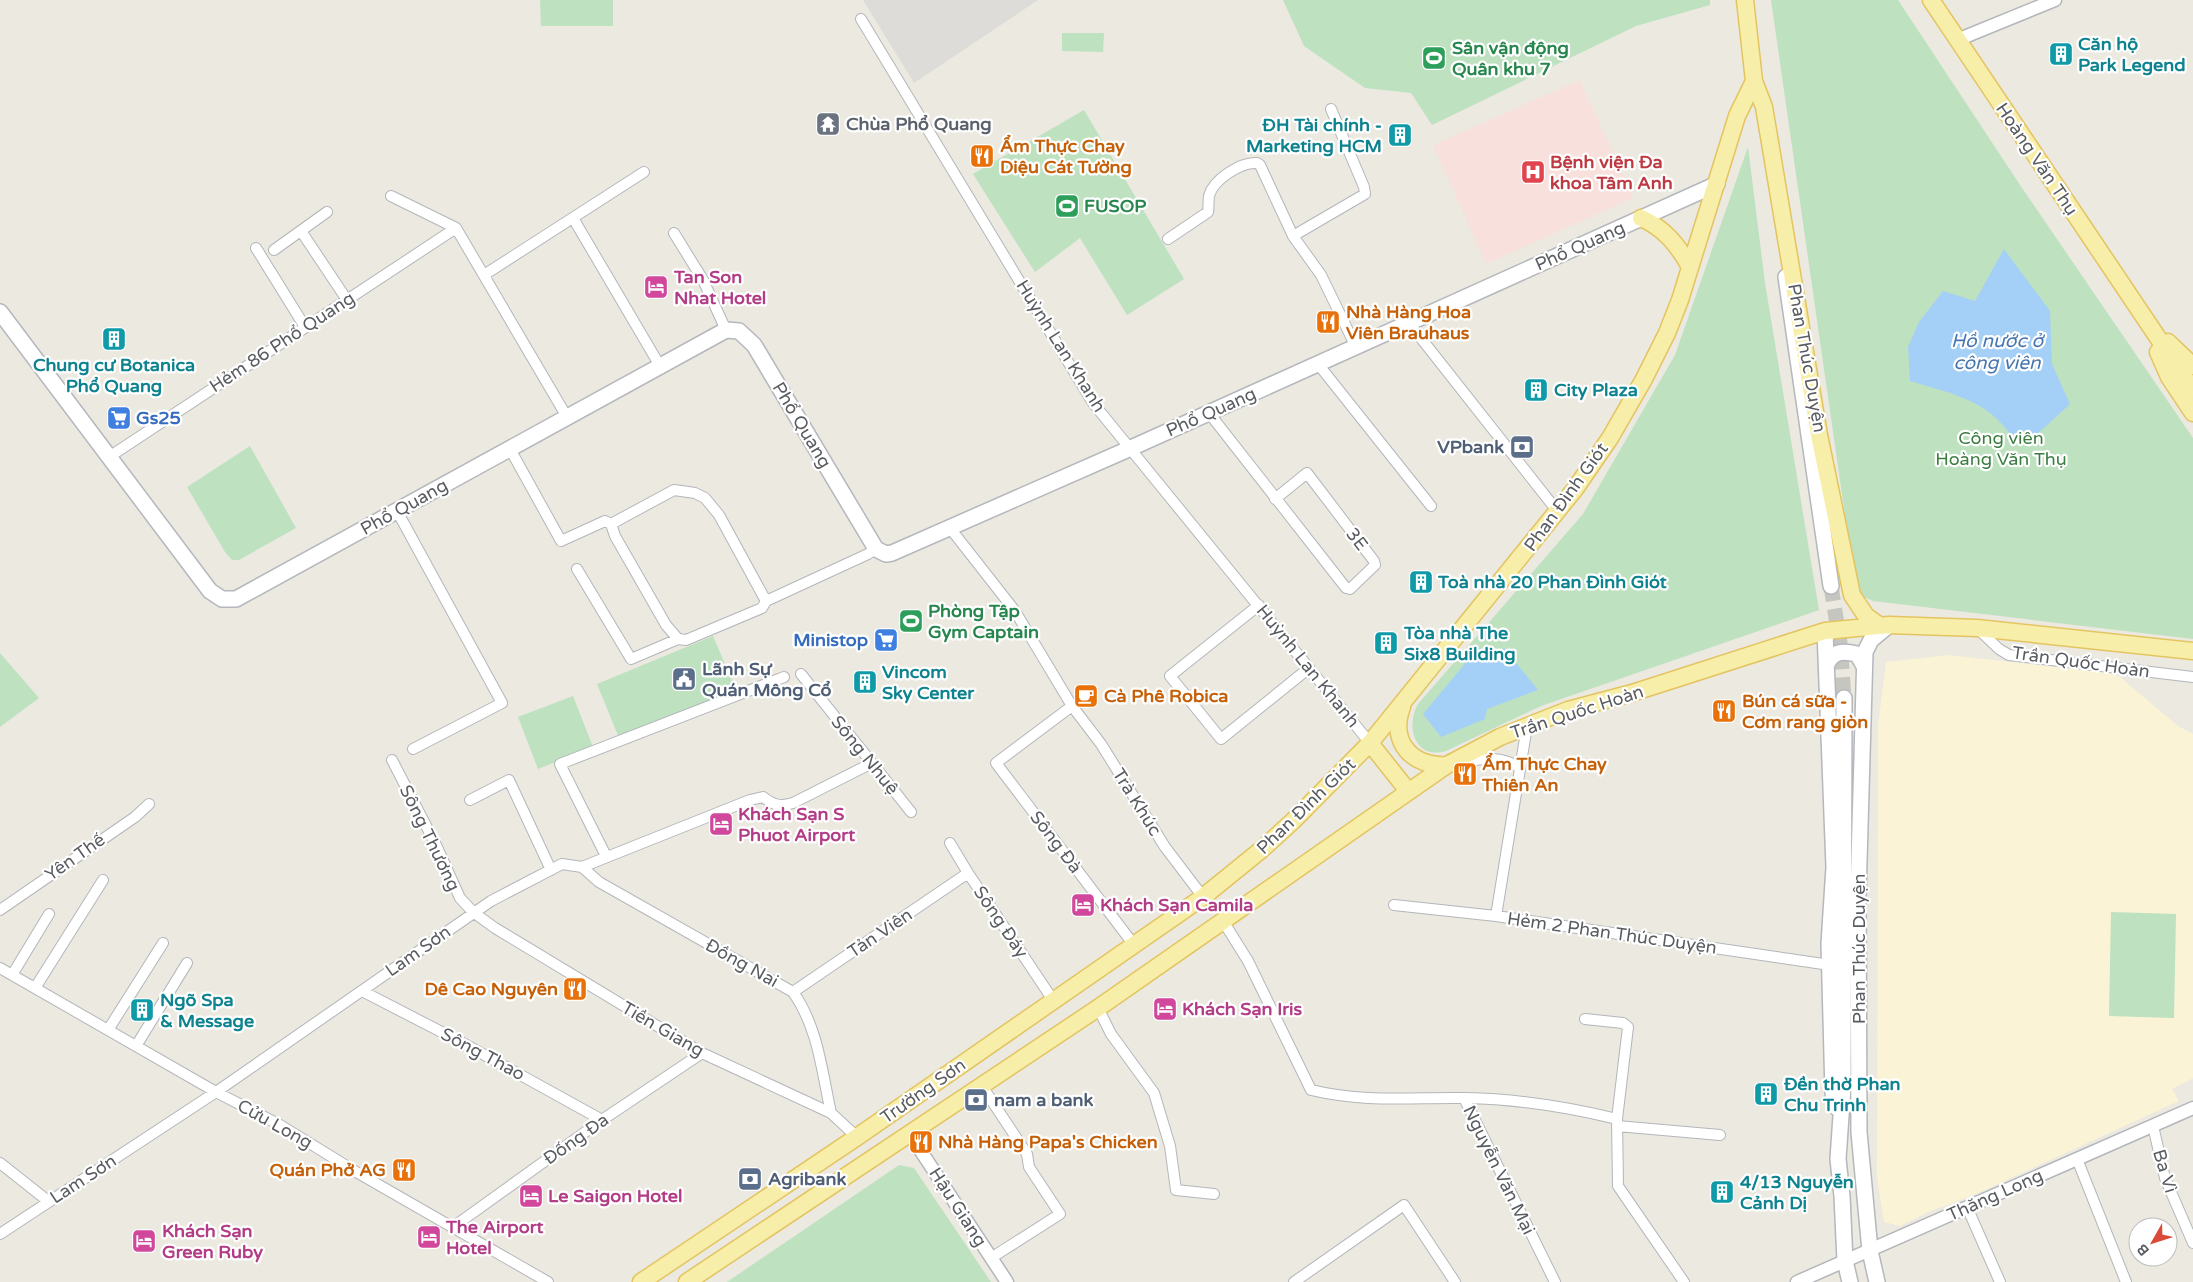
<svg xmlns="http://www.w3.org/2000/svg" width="2193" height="1282" font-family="'Varela Round',sans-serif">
  <rect width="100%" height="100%" fill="#ebe9e0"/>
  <path fill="#faf3d6" d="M 1949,655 L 2110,673 L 2120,677 L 2178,726 L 2193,734 L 2193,1078 L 2172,1089 L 2179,1101 L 1976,1194 L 1928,1212 L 1900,1226 L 1884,1222 L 1877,1177 L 1878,726 L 1886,662 Z"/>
  <path fill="#dedcd8" d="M 863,0 L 1038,0 L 914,83 Z"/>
  <path fill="#f8e0dc" d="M 1580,80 L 1633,198 L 1486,264 L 1433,145 Z"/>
  <path fill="#bee1c0" d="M 540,0 L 613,0 L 613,26 L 541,26 Z
    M 1283,0 L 1710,0 L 1710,5 L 1636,26 L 1432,125 L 1411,93 L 1365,88 L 1304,46 Z
    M 1771,0 L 1898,0 L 2022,188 L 2193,438 L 2193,639 L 1873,601 L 1864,597 L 1855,585 Z
    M 1062,33 L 1104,33 L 1103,52 L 1062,51 Z
    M 1084,110 L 1184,279 L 1127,315 L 1080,238 L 1035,272 L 973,174 Z
    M 1748,147 L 1765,283 L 1819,610 L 1541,706 L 1446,751 C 1415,760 1405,727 1418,704 L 1583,514 L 1675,355 Z
    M 250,446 L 296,528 L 239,560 L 232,560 L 225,552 L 187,487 Z
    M 713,636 L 736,690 L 619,738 L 597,684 Z
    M 0,653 L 39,698 L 0,727 Z
    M 573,696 L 593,747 L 538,769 L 518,717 Z
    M 2111,912 L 2176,914 L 2174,1018 L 2109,1016 Z
    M 899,1165 L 914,1168 L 991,1282 L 727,1282 Z"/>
  <path fill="#a4cff7" d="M 2004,249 L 2050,311 L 2052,364 L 2070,404 L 2035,436 L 2012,437 C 1987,399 1952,394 1910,381 L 1908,347 L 1919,322 L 1943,291 L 1975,301 Z
    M 1479,647 L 1487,656 L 1504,648 L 1538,690 L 1487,709 L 1485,719 L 1441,737 L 1423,714 Z"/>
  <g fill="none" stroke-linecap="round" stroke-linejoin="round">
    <path stroke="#c6c6c0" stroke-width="15" stroke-dasharray="15 8" stroke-linecap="butt" d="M 1831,586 L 1840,643 L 1844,698"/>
    <defs>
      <path id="minor" d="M 861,19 L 1093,403 L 1370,743
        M 391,196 L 456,228 L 567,417
        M 573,218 L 660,366
        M 301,231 L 347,300
        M 674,233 L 703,280 L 726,330
        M 1293,236 L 1365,194 L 1364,187 L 1331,109
        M 1168,239 L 1208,212 C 1209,207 1208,202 1209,196 C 1213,180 1240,162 1257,163 L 1260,165 L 1293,236 L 1321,275 L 1356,347
        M 256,248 L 305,327
        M 274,250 L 327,212
        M 484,275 L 644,172
        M 1409,323 L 1558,512
        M 1318,364 L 1431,506
        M 1209,413 L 1346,588 L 1350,589 L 1375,565 L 1374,561 L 1307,473 L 1275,499
        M 510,449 L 561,541 L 605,521 L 611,524
        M 109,457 L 456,228
        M 397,511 L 502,703 L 413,749
        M 611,524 L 615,536 L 666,625 L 678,639 L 686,640 L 762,608 L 766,601 L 868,554 L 876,549
        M 611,524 L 674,490 L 695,493 L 705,498 L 719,515 L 766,601
        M 950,528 L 1015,611 L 1072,706 L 996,763 L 1134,945
        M 577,569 L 631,659 L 678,639
        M 1259,605 L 1170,676 L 1221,739 L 1309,668
        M 1978,629 L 1999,649 L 2009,655 L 2193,677
        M 801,674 L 911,812
        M 1072,706 L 1101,744 L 1165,847 L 1203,897
        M 392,760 L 436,845 L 460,898 L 473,912 L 495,928 L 702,1053 L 831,1113 L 857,1137
        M 1461,762 C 1482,759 1501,755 1520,768
        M 470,800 L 509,780 L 551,870
        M 950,843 L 968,873 L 1053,1000
        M 606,856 L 560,764 L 784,677
        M 582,867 L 599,882 L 793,992 C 818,1027 822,1072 831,1113
        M 1394,905 L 1496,916 L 1830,965
        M 0,910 L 135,817 L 149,804
        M 1496,916 L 1527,726
        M 1223,921 L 1248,961 L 1311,1090 C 1366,1103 1412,1097 1466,1098 C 1517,1099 1568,1107 1617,1119 L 1618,1186 L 1684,1282
        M 0,968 L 216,1092 L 280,1125 L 358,1173 L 548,1282
        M 12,975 L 49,914
        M 35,988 L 103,880
        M 362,991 L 461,1042 L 602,1120
        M 793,992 L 968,873
        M 1098,1008 L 1111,1034 L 1154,1093 L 1170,1146 L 1176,1190 L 1214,1194
        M 1585,1019 L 1623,1023 L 1628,1027 L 1617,1119
        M 108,1030 L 163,943
        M 136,1046 L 187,963
        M 982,1086 L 1027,1154 L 1029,1167 L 1060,1214 L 991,1258
        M 1464,1098 L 1555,1282
        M 1617,1126 L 1720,1135
        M 2153,1126 L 2165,1178 L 2193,1243
        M 2077,1159 L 2126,1282
        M 0,1163 L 48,1201
        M 1967,1207 L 2000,1282
        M 453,1227 L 602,1120 L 702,1053
        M 0,1234 L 216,1092 L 491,901 L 562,864 L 582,867 L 750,800 L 763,797 C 773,805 780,807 793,803 L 872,763
        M 1294,1282 L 1404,1205 L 1455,1282"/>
      <path id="tertiary" d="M 1957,40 L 2055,0
        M 909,1133 L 1007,1282
        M 1797,1282 L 2193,1108"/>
      <path id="secondary" d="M 1786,277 L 1831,586
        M 0,312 L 210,591 L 222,599 L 236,599 L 726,330 L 739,331 L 754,345 L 876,549 L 886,554 L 892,553 L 1131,448 L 1717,184
        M 1825,631 L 1834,867 L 1829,944 L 1833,1093 L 1837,1108
        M 1827,664 C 1833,650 1845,651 1857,654 L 1864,666
        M 1844,698 L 1843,1087 L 1838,1159 L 1842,1196 L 1845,1261 L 1850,1282
        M 1877,1282 L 1870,1251 L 1859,1132 L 1858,896 L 1865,652 L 1871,640 L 1889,625"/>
      <path id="primary" d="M 1931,0 L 2193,390
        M 1754,81 L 1764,107 L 1819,435 L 1852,595 L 1866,616 L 1879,625
        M 1641,218 C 1664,228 1678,245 1690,267
        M 2168,342 L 2193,366
        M 2158,352 L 2169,377 L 2193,413
        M 1402,707 C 1389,742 1412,767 1447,765
        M 1370,743 L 1408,791
        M 641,1282 L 857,1137 L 1203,897 L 1261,850 L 1293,821 L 1370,743 L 1575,489 L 1610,438 L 1644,379 L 1667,333 L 1680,300 L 1737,116 L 1754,81 L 1745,0
        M 687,1282 L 1098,1008 L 1447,765 L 1500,737 L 1568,710 L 1632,693 L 1825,631 L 1889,625 L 1977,628 L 2193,651"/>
    </defs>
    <use href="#minor" stroke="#b3b6ba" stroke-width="12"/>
    <use href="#tertiary" stroke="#b3b6ba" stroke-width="15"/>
    <use href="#secondary" stroke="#b4b7bc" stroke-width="18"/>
    <use href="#primary" stroke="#e4c460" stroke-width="19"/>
    <use href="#minor" stroke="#fff" stroke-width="10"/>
    <use href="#tertiary" stroke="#fff" stroke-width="12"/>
    <use href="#secondary" stroke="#fff" stroke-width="15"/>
    <use href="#primary" stroke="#f7eea9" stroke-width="16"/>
  </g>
  <defs>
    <symbol id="building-square" viewBox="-11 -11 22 22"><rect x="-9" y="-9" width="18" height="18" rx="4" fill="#0f9aa8" stroke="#fff"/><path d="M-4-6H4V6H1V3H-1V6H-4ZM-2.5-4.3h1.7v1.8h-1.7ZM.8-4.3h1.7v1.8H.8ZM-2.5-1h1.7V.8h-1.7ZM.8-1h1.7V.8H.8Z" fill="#fff"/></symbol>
    <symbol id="stadium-square" viewBox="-11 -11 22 22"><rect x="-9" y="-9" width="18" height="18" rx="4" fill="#2e9e5b" stroke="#fff"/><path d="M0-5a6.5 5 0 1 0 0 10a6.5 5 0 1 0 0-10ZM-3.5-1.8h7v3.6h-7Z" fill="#fff"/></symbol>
    <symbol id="temple-square" viewBox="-11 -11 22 22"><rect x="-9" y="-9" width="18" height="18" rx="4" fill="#6b7280" stroke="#fff"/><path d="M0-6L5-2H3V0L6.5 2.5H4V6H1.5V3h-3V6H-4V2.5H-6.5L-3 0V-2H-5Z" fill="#fff"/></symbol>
    <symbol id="restaurant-square" viewBox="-11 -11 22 22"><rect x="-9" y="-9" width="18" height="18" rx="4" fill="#e8710a" stroke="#fff"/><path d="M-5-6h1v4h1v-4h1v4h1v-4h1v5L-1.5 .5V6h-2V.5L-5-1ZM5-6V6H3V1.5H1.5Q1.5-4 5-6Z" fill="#fff"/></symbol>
    <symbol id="hospital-square" viewBox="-11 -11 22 22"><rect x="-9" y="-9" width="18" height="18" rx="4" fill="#e0444e" stroke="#fff"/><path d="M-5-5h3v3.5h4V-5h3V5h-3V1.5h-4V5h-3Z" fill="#fff"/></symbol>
    <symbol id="hotel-square" viewBox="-11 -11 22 22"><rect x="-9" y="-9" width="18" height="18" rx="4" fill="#d1479c" stroke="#fff"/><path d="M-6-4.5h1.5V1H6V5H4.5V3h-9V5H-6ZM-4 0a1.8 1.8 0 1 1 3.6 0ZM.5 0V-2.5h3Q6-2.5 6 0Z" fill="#fff"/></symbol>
    <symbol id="supermarket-square" viewBox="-11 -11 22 22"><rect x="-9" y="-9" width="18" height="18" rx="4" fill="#3f7fe0" stroke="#fff"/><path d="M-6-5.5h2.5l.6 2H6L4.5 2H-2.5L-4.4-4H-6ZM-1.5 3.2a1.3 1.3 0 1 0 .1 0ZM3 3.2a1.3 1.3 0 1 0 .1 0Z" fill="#fff"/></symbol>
    <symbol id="bank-square" viewBox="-11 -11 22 22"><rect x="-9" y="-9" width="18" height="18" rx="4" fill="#5c6f8a" stroke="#fff"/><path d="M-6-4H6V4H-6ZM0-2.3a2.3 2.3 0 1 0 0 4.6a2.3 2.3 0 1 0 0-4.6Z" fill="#fff"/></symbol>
    <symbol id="civic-square" viewBox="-11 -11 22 22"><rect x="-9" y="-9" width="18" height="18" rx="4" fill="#5c6f8a" stroke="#fff"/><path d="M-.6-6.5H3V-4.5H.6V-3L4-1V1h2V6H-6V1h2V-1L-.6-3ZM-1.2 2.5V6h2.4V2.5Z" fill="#fff"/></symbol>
    <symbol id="cafe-square" viewBox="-11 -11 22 22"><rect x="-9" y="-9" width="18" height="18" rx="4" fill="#e8710a" stroke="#fff"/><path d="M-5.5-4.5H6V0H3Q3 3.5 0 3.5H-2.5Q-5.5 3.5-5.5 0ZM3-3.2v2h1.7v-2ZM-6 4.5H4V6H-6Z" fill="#fff"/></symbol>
  </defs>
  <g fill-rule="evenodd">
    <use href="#building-square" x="2047" y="40" width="28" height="28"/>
    <use href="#stadium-square" x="1420" y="44" width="28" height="28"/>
    <use href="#temple-square" x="814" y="110" width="28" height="28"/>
    <use href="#building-square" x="1386" y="121" width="28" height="28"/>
    <use href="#restaurant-square" x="968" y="142" width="28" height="28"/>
    <use href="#hospital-square" x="1519" y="158" width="28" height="28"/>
    <use href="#stadium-square" x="1053" y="192" width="28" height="28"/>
    <use href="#hotel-square" x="642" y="273" width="28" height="28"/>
    <use href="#restaurant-square" x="1314" y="308" width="28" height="28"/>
    <use href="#building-square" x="100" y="325" width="28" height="28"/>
    <use href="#building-square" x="1522" y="376" width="28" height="28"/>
    <use href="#supermarket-square" x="105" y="404" width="28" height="28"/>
    <use href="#bank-square" x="1508" y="433" width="28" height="28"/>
    <use href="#building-square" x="1407" y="568" width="28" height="28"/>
    <use href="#stadium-square" x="897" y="607" width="28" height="28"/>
    <use href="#supermarket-square" x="872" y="626" width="28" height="28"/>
    <use href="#building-square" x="1372" y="629" width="28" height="28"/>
    <use href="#civic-square" x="670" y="665" width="28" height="28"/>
    <use href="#building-square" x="851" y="668" width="28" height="28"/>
    <use href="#cafe-square" x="1072" y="682" width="28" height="28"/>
    <use href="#restaurant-square" x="1710" y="697" width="28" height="28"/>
    <use href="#restaurant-square" x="1451" y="760" width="28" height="28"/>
    <use href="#hotel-square" x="707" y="810" width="28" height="28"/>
    <use href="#hotel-square" x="1069" y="891" width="28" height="28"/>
    <use href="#restaurant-square" x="561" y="975" width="28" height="28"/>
    <use href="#hotel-square" x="1151" y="995" width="28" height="28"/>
    <use href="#building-square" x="128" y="996" width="28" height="28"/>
    <use href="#building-square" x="1752" y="1080" width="28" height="28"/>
    <use href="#bank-square" x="962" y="1086" width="28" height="28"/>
    <use href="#restaurant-square" x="907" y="1128" width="28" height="28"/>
    <use href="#restaurant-square" x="390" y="1156" width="28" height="28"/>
    <use href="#bank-square" x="736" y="1165" width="28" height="28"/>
    <use href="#building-square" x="1708" y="1178" width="28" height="28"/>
    <use href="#hotel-square" x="517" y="1182" width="28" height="28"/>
    <use href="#hotel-square" x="415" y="1223" width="28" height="28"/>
    <use href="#hotel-square" x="130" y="1227" width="28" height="28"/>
  </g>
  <g text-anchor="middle" stroke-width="4.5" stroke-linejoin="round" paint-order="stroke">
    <g font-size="18" font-weight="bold" fill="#0d838f" stroke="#fff" text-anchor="start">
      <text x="2078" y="50">Căn hộ<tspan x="2078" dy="21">Park Legend</tspan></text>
      <text x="1382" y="131" text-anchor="end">ĐH Tài chính -<tspan x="1382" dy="21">Marketing HCM</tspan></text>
      <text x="114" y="371" text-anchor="middle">Chung cư Botanica<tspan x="114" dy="21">Phổ Quang</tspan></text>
      <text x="1554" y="396">City Plaza</text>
      <text x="1438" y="588">Toà nhà 20 Phan Đình Giót</text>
      <text x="1404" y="639">Tòa nhà The<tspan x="1404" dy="21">Six8 Building</tspan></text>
      <text x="882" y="678">Vincom<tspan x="882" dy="21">Sky Center</tspan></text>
      <text x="160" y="1006">Ngõ Spa<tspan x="160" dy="21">&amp; Message</tspan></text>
      <text x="1784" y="1090">Đền thờ Phan<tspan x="1784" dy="21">Chu Trinh</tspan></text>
      <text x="1740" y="1188">4/13 Nguyễn<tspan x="1740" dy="21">Cảnh Dị</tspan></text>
    </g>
    <g font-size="18" font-weight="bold" fill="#27864d" stroke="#fff" text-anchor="start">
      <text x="1452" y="54">Sân vận động<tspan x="1452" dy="21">Quân khu 7</tspan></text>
      <text x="1084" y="212">FUSOP</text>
      <text x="928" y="617">Phòng Tập<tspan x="928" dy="21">Gym Captain</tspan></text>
    </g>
    <g font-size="18" font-weight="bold" fill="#5b616d" stroke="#fff" text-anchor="start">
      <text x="846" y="130">Chùa Phổ Quang</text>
    </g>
    <g font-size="18" font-weight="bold" fill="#c56008" stroke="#fff" text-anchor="start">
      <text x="1000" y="152">Ẩm Thực Chay<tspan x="1000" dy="21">Diệu Cát Tường</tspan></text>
      <text x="1346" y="318">Nhà Hàng Hoa<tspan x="1346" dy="21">Viên Brauhaus</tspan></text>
      <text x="1104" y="702">Cà Phê Robica</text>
      <text x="1742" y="707">Bún cá sữa -<tspan x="1742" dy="21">Cơm rang giòn</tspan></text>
      <text x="1482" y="770">Ẩm Thực Chay<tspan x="1482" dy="21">Thiên An</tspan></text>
      <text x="558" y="995" text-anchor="end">Dê Cao Nguyên</text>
      <text x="938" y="1148">Nhà Hàng Papa's Chicken</text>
      <text x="386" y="1176" text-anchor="end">Quán Phở AG</text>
    </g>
    <g font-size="18" fill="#595c60" stroke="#fff">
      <text transform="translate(2037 159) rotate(56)" y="6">Hoàng Văn Thụ</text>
      <text transform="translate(1580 246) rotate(-24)" y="6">Phổ Quang</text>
      <text transform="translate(282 342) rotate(-33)" y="6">Hẻm 86 Phổ Quang</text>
      <text transform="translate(1061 346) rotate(58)" y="6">Huỳnh Lan Khanh</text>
      <text transform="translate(1807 358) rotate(80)" y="6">Phan Thúc Duyện</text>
      <text transform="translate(1211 412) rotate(-24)" y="6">Phổ Quang</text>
      <text transform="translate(802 425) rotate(59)" y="6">Phổ Quang</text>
      <text transform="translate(1566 497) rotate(-54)" y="6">Phan Đình Giót</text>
      <text transform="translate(404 507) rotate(-29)" y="6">Phổ Quang</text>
      <text transform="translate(1357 539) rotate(52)" y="6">3E</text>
      <text transform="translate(2081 662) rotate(8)" y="6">Trần Quốc Hoàn</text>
      <text transform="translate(1308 666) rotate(51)" y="6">Huỳnh Lan Khanh</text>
      <text transform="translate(1577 712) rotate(-18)" y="6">Trần Quốc Hoàn</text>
      <text transform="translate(865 755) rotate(51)" y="6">Sông Nhuệ</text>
      <text transform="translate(1137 802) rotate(58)" y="6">Trà Khúc</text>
      <text transform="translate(1306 806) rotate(-44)" y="6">Phan Đình Giót</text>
      <text transform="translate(430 838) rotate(64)" y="6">Sông Thương</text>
      <text transform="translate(1056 842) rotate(53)" y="6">Sông Đà</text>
      <text transform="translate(75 857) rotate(-35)" y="6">Yên Thế</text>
      <text transform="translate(1001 922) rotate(56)" y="6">Sông Đáy</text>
      <text transform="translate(880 933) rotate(-34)" y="6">Tản Viên</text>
      <text transform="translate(1612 933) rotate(8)" y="6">Hẻm 2 Phan Thúc Duyện</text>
      <text transform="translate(1859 949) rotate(-90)" y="6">Phan Thúc Duyện</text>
      <text transform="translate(418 951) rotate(-35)" y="6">Lam Sơn</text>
      <text transform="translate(742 963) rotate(29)" y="6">Đồng Nai</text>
      <text transform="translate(663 1029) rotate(30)" y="6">Tiền Giang</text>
      <text transform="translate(483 1054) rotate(28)" y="6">Sông Thao</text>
      <text transform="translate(923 1091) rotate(-35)" y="6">Trường Sơn</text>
      <text transform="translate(275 1124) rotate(29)" y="6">Cửu Long</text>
      <text transform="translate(576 1139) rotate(-35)" y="6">Đống Đa</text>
      <text transform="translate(1499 1170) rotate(64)" y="6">Nguyễn Văn Mại</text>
      <text transform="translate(2165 1171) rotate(73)" y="6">Ba Vì</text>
      <text transform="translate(83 1179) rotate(-33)" y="6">Lam Sơn</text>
      <text transform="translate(1995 1195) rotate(-24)" y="6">Thăng Long</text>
      <text transform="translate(958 1207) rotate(57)" y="6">Hậu Giang</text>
    </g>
    <g font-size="18" font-weight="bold" fill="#be3a42" stroke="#fff" text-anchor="start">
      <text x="1550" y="168">Bệnh viện Đa<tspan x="1550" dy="21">khoa Tâm Anh</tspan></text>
    </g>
    <g font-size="18" font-weight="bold" fill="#b23c85" stroke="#fff" text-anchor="start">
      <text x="674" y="283">Tan Son<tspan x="674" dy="21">Nhat Hotel</tspan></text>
      <text x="738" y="820">Khách Sạn S<tspan x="738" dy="21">Phuot Airport</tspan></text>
      <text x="1100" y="911">Khách Sạn Camila</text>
      <text x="1182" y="1015">Khách Sạn Iris</text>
      <text x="548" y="1202">Le Saigon Hotel</text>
      <text x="446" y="1233">The Airport<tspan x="446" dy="21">Hotel</tspan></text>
      <text x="162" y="1237">Khách Sạn<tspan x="162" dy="21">Green Ruby</tspan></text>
    </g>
    <g font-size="18" font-weight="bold" fill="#366cbe" stroke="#fff" text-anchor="start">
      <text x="136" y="424">Gs25</text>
      <text x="868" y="646" text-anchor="end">Ministop</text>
    </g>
    <g font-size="18" fill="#3b7d40" stroke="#fff">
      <text x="2001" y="444">Công viên<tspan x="2001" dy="21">Hoàng Văn Thụ</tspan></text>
    </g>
    <g font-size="18" font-weight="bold" fill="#4e5e75" stroke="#fff" text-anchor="start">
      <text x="1504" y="453" text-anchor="end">VPbank</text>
      <text x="702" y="675">Lãnh Sự<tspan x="702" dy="21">Quán Mông Cổ</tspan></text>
      <text x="994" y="1106">nam a bank</text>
      <text x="768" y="1185">Agribank</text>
    </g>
    <g font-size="19" font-style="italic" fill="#4776af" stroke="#fff">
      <text x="1997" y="347">Hồ nước ở<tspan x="1997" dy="22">công viên</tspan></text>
    </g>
  </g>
  <g transform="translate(2153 1242) rotate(231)"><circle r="24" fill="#ffffff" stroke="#bdbebf"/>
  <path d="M0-4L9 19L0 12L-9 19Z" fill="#d94b38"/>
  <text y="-8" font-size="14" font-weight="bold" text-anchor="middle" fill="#595c60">B</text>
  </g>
</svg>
